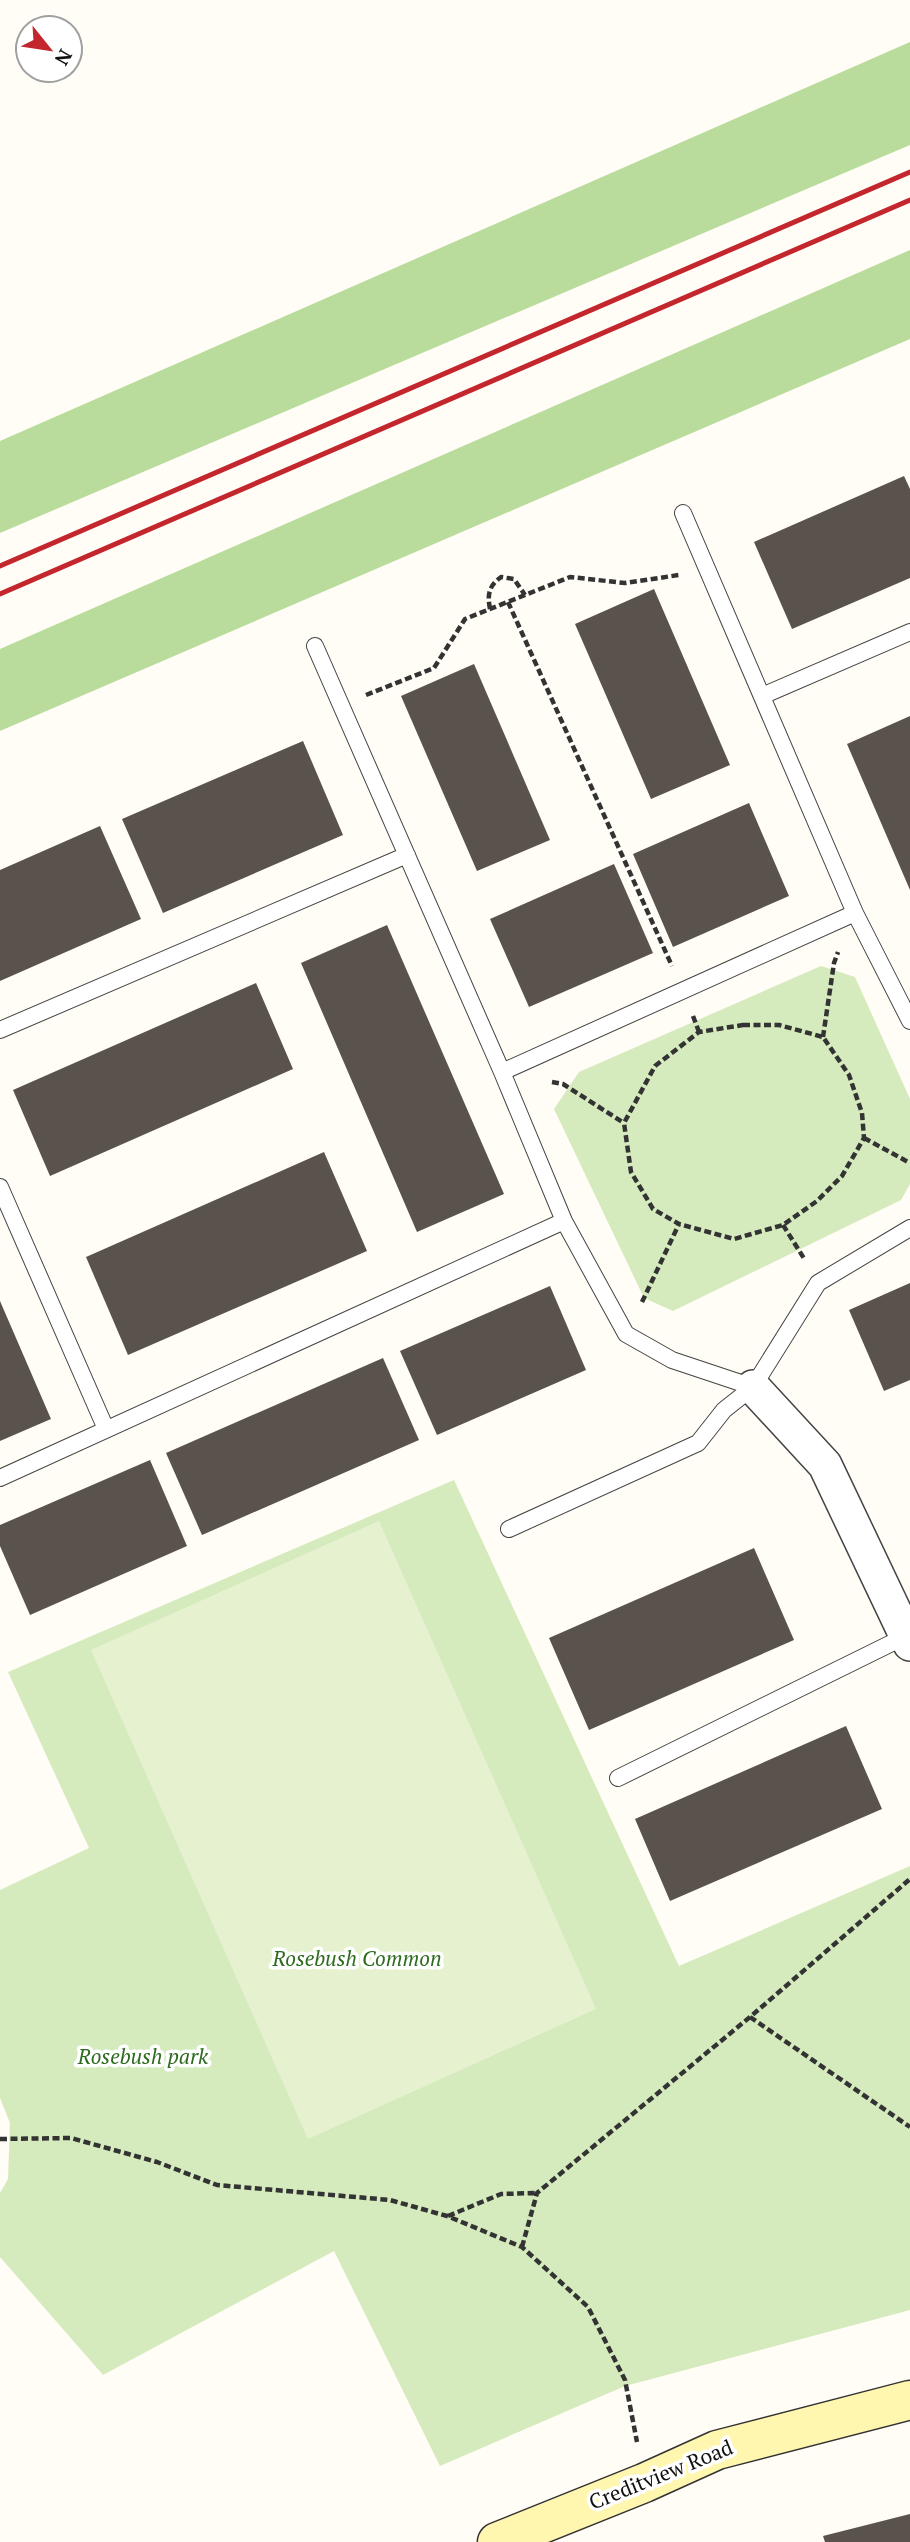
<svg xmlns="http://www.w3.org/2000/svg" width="910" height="2542" font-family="'PT Serif',serif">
  <rect width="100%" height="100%" fill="#fffdf5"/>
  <path fill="#d5ebbd" d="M 821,966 L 855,977 L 910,1099 L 910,1184 L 901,1200 L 673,1311 L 644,1298 L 554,1109 L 579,1072 Z
    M 454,1480 L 679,1966 L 910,1866 L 910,2310 L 625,2386 L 440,2466 L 334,2251 L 103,2375 L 0,2257 L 0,2193 L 8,2179 L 10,2123 L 0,2098 L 0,1890 L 89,1848 L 8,1672 Z"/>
  <path fill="#b9dc9c" d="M 910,42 L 910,145 L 0,533 L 0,441 Z
    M 910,250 L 910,339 L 0,731 L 0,649 Z"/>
  <path fill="#e6f2cf" d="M 379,1521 L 596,2009 L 308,2139 L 91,1650 Z"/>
  <path fill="#5a524d" d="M 904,476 L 910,489 L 910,578 L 792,629 L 754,542 Z
    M 654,589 L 730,765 L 651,799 L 575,624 Z
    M 474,664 L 550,840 L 477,871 L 401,696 Z
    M 910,716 L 910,890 L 847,744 Z
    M 303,741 L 343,835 L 163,913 L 122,819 Z
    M 749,803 L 789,896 L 673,947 L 633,854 Z
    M 100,826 L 141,919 L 0,981 L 0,870 Z
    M 614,864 L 653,953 L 529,1007 L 490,919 Z
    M 387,925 L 504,1194 L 417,1232 L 301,963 Z
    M 256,983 L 293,1069 L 50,1176 L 13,1090 Z
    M 324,1152 L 367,1251 L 128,1355 L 86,1257 Z
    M 910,1283 L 910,1380 L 884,1391 L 849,1310 Z
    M 550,1286 L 586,1370 L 437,1435 L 400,1351 Z
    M 0,1301 L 51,1419 L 0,1441 Z
    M 383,1358 L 419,1440 L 202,1535 L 166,1453 Z
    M 150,1460 L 187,1546 L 30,1615 L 0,1546 L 0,1525 Z
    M 754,1548 L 794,1640 L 589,1730 L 549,1638 Z
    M 846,1726 L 882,1809 L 670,1901 L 635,1819 Z
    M 910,2514 L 910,2542 L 825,2542 L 823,2536 Z"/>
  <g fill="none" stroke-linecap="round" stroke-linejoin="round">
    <defs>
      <path id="service" d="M 683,513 L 855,913 L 910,1021
        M 315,646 L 502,1072 L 564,1221 L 626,1334 L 672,1360 L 753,1387
        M 762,696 L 910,632
        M 0,1030 L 407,855
        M 502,1072 L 855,913
        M 0,1187 L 106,1429
        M 0,1478 L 564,1221
        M 509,1529 L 698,1443 L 724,1410 L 753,1387 L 818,1283 L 910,1228
        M 618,1778 L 910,1634"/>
      <path id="minor" d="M 753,1387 L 825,1465 L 910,1644"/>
      <path id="secondary" d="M 497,2542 L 644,2483 L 717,2450 L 910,2400"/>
    </defs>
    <use href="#service" stroke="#444" stroke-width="18"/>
    <use href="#minor" stroke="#444" stroke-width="36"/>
    <use href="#secondary" stroke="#333" stroke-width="41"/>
    <path stroke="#333" stroke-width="4.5" stroke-dasharray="7 3.5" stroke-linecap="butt" d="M 508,602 L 672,966
      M 490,609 C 487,594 489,586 501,577 L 514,579 L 525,595
      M 366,695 L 434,668 L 465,619 L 570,577 L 625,583 L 679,575
      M 693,1016 L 699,1032
      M 743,1025 L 779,1025 L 823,1037 L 849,1075 L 862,1113 L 864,1138 L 842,1176 L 817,1201 L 783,1225 L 734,1239 L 679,1224 L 653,1209 L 631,1172 L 624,1123 L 655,1066 L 699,1032 Z
      M 823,1037 L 834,963 L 838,952
      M 552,1082 L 563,1084 L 624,1123
      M 864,1138 L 910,1163
      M 783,1225 L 805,1260
      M 642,1302 L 679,1224
      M 750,2017 L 910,2127
      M 0,2139 L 71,2138 L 157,2162 L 217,2185 L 390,2200 L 447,2216 L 522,2247 L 588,2307 L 625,2380 L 637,2442
      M 448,2216 L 501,2194 L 537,2193
      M 522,2247 L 537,2193 L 750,2017 L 910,1879"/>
    <use href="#service" stroke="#fff" stroke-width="16"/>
    <use href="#minor" stroke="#fff" stroke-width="33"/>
    <use href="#secondary" stroke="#fff6b0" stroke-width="38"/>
    <path stroke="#c4262e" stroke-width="5" d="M 0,566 L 910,172
      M 0,594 L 910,200"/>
  </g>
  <g text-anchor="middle" stroke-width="7" stroke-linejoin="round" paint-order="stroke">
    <g font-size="21" font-style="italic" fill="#2f6b1f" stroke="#fff">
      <text x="357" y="1966">Rosebush Common</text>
      <text x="143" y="2064">Rosebush park</text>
    </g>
    <g font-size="21" fill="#111" stroke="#fff">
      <text transform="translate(661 2475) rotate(-22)" y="7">Creditview Road</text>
    </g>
  </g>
  <g transform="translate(49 49) rotate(120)"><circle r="33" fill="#ffffff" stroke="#a0a0a0" stroke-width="2"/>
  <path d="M0-5L12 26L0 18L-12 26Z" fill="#c4262e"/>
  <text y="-10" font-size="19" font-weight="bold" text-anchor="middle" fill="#111111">N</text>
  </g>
</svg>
